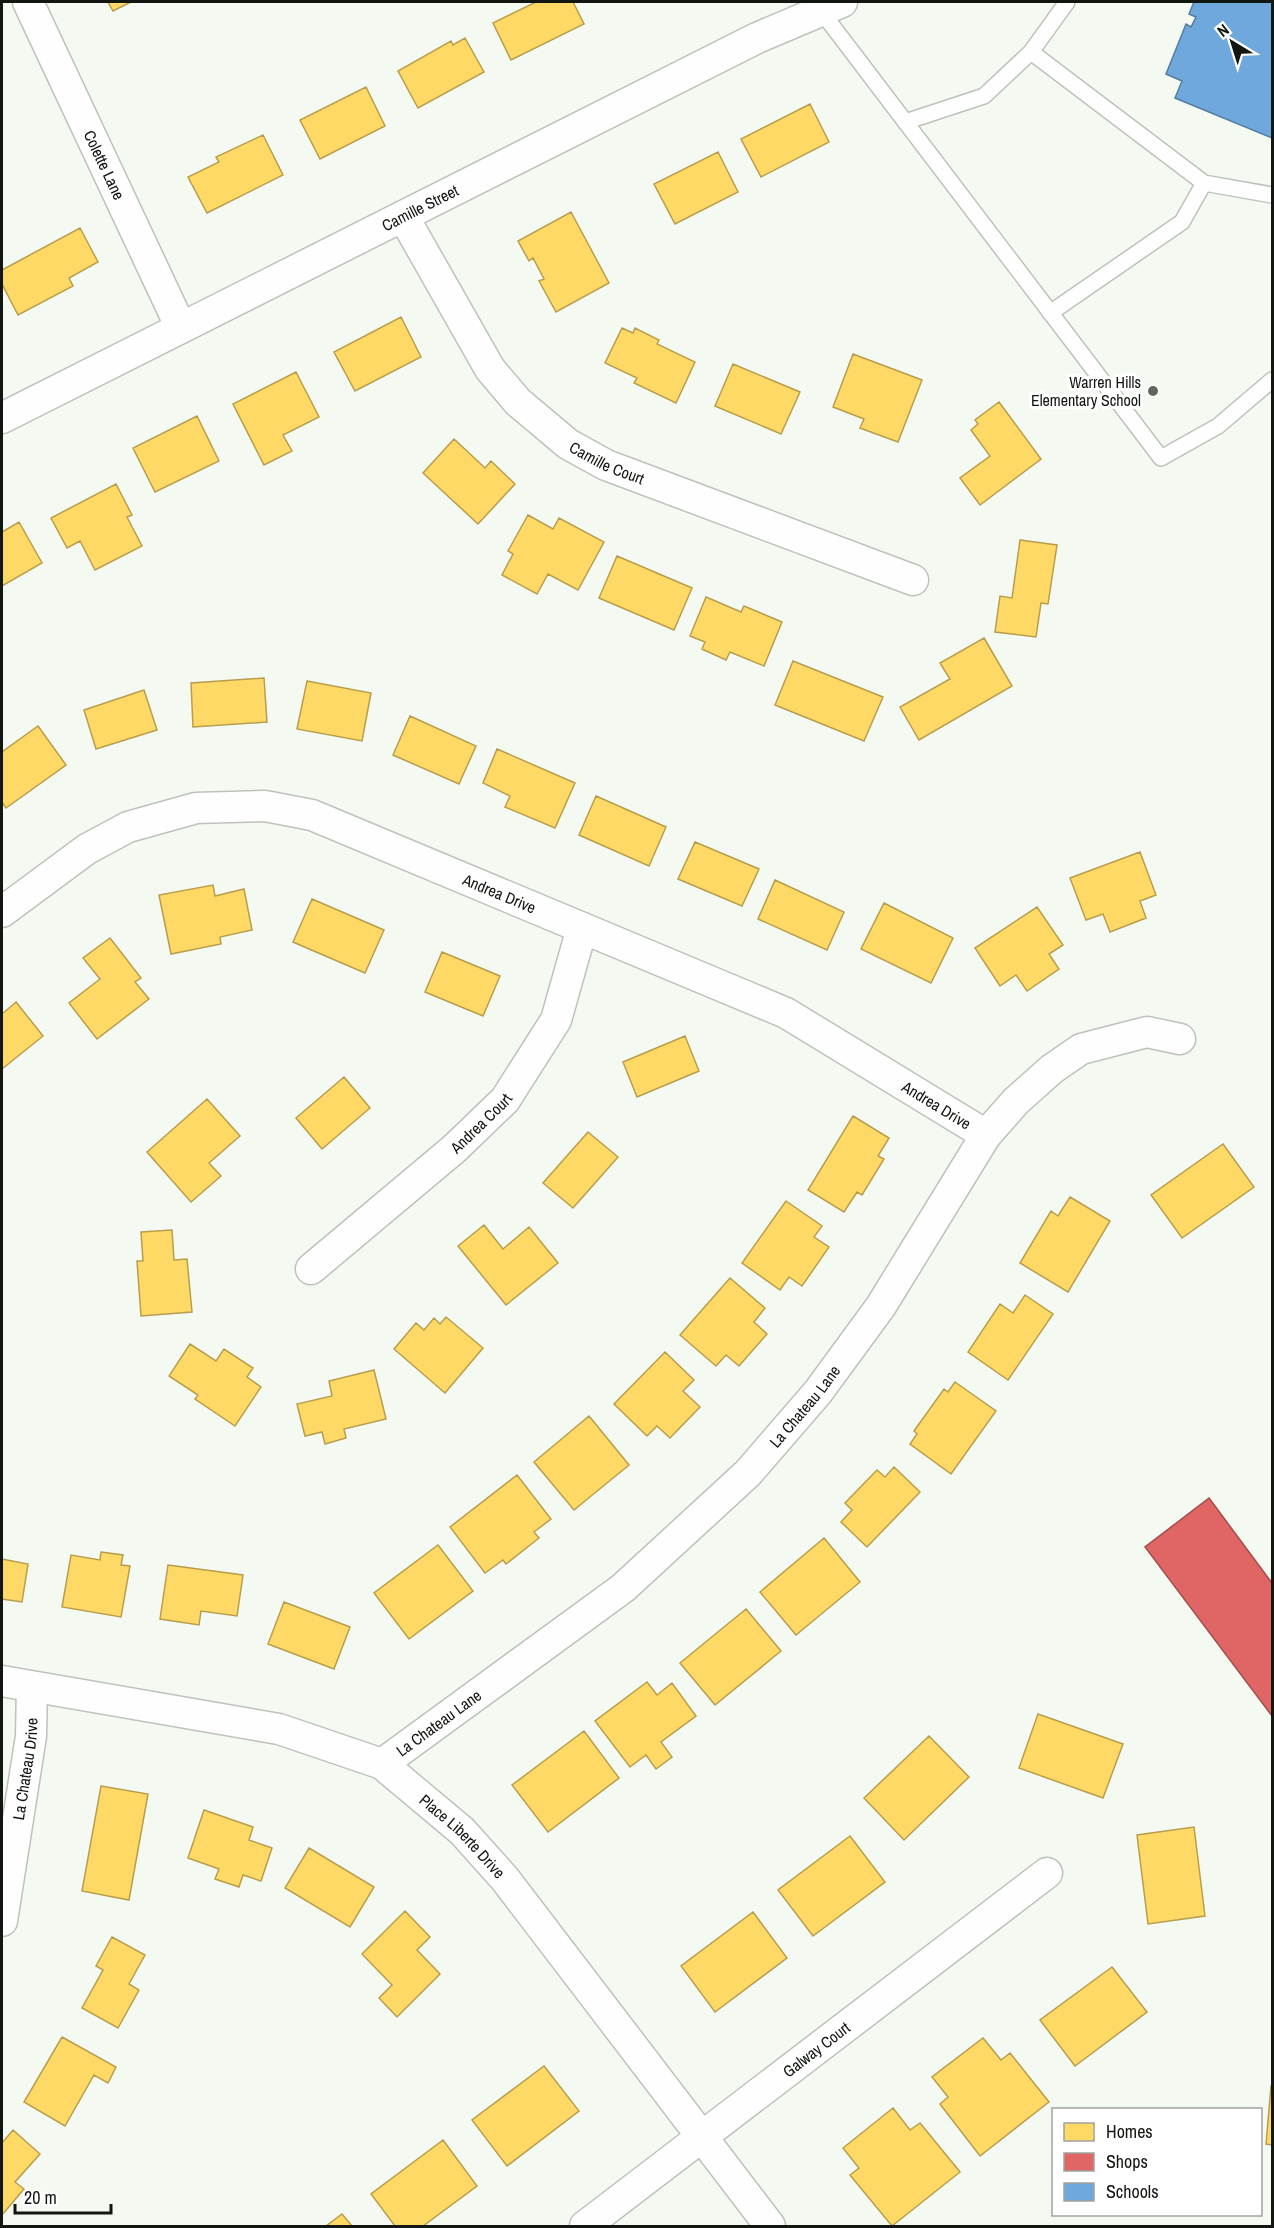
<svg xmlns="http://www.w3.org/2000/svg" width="1274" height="2228" font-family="'Archivo Narrow',sans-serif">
  <rect width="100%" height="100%" fill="#f4faf2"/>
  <path fill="#ffd966" stroke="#b89e4c" stroke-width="1.5" d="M 108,2 L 131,2 L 113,11 Z
    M 536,2 L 573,2 L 584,24 L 511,60 L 493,23 Z
    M 465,38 L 484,72 L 418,108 L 398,71 L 451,41 L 453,45 Z
    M 366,87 L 385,126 L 320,159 L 300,120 Z
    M 810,104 L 829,142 L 761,177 L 741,139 Z
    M 263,135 L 283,175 L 207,213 L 188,177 L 219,162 L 216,157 Z
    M 718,152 L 738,192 L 675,224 L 654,184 Z
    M 571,212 L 609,283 L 556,312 L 539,281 L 544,279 L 533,258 L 529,261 L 518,241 Z
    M 80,228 L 98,262 L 69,278 L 73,286 L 18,315 L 2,284 L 2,270 Z
    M 401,317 L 421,357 L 355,391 L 334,352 Z
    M 622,328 L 633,333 L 635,328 L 659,340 L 657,344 L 695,362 L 676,403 L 634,383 L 637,378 L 605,363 Z
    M 853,354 L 922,380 L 898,442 L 860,428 L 864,419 L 833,407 Z
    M 733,364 L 800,392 L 781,434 L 715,406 Z
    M 296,372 L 319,417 L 283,435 L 292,451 L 264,465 L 233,404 Z
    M 999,402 L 1041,459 L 980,505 L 960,478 L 990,456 L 971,430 L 978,424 L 975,420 Z
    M 197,416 L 219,461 L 155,492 L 133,448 Z
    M 454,439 L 485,468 L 491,461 L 515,484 L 478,524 L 423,473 Z
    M 116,484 L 132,515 L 127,517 L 142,546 L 95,570 L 80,541 L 67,548 L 51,518 Z
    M 528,515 L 553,529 L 559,518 L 604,542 L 578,590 L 548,574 L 537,594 L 502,575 L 513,554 L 508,551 Z
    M 19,522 L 42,563 L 2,586 L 2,532 Z
    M 1020,540 L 1057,545 L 1048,604 L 1041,603 L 1036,637 L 995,632 L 1000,596 L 1012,598 Z
    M 617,556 L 692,588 L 674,630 L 599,598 Z
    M 706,597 L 741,612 L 744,606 L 782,622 L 764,666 L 730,652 L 726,660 L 702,649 L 705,642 L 690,636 Z
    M 984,638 L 1012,686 L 919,740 L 900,707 L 950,679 L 940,663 Z
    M 793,661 L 883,697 L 864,741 L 775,705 Z
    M 264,678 L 267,722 L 193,727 L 191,683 Z
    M 307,681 L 371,693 L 362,741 L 297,729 Z
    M 144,690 L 157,730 L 96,749 L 84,710 Z
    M 410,716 L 476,746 L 459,784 L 393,755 Z
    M 38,726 L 66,765 L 6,808 L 2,802 L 2,752 Z
    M 497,749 L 575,783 L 555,828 L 505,807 L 510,796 L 483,783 Z
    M 596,796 L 666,827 L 649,866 L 579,835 Z
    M 695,842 L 759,869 L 742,906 L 678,879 Z
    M 1140,852 L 1156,895 L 1140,901 L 1146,918 L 1110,932 L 1103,914 L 1086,920 L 1070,878 Z
    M 775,880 L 844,912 L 827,950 L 758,919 Z
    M 213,885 L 215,896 L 244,889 L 252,930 L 220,937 L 221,944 L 171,954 L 159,895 Z
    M 312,899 L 384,930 L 365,973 L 293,942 Z
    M 884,903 L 953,938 L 931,983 L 861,949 Z
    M 1037,907 L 1063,945 L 1049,954 L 1059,969 L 1027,991 L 1016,975 L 1000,986 L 975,948 Z
    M 110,938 L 141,978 L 135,982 L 149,999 L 97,1039 L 69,1003 L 100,979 L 83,958 Z
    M 442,952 L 500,976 L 483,1016 L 425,992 Z
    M 16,1002 L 43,1036 L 2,1069 L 2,1014 Z
    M 685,1036 L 699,1071 L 637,1097 L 623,1062 Z
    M 344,1077 L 370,1108 L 322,1149 L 296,1118 Z
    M 207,1099 L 240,1136 L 209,1163 L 221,1176 L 191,1202 L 147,1152 Z
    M 853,1116 L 889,1138 L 878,1156 L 884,1159 L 862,1195 L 857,1192 L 844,1212 L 808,1190 Z
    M 588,1132 L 618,1157 L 573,1208 L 543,1183 Z
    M 1223,1144 L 1254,1187 L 1182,1238 L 1151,1195 Z
    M 1070,1197 L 1110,1221 L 1068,1292 L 1020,1263 L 1051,1211 L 1058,1216 Z
    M 786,1201 L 822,1226 L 814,1237 L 829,1247 L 802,1286 L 789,1277 L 780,1290 L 742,1263 Z
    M 484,1225 L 503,1249 L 529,1227 L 558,1263 L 506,1305 L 458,1246 Z
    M 172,1230 L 174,1260 L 187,1259 L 192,1312 L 141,1316 L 137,1261 L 143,1261 L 141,1232 Z
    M 730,1278 L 765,1308 L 754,1322 L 767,1334 L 739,1366 L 726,1355 L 716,1366 L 680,1335 Z
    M 1025,1295 L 1053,1314 L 1008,1380 L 968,1352 L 1000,1304 L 1013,1313 Z
    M 446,1317 L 483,1348 L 445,1393 L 394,1349 L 416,1323 L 424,1330 L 434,1318 L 440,1324 Z
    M 190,1344 L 216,1361 L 224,1349 L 253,1368 L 247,1377 L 261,1387 L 235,1426 L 195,1399 L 198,1395 L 169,1376 Z
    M 665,1352 L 694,1380 L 683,1391 L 700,1407 L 670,1438 L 657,1426 L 647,1436 L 614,1404 Z
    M 374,1370 L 386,1419 L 344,1429 L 346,1438 L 325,1444 L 322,1432 L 305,1436 L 297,1404 L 332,1396 L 329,1381 Z
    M 955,1382 L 996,1411 L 951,1474 L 910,1444 L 917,1434 L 914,1431 L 944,1389 L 948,1392 Z
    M 589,1416 L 629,1465 L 574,1510 L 534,1462 Z
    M 894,1467 L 920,1492 L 867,1547 L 841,1522 L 852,1510 L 845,1503 L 877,1470 L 885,1477 Z
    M 517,1475 L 551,1519 L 534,1532 L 539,1538 L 506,1564 L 503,1560 L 485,1573 L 450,1527 Z
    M 824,1538 L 860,1582 L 796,1635 L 760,1592 Z
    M 438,1545 L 473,1591 L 409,1639 L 374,1593 Z
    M 101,1552 L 123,1555 L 121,1565 L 130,1566 L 121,1617 L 62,1607 L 71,1555 L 100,1560 Z
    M 2,1559 L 28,1564 L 22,1602 L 2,1599 Z
    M 168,1565 L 243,1575 L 237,1616 L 201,1611 L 199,1625 L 160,1619 Z
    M 284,1602 L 350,1627 L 334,1669 L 268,1644 Z
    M 746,1609 L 781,1651 L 715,1705 L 680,1663 Z
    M 647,1682 L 657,1695 L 672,1683 L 696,1716 L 661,1742 L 672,1757 L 656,1769 L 646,1755 L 630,1767 L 595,1721 Z
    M 1038,1714 L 1123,1744 L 1103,1798 L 1019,1768 Z
    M 584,1731 L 619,1778 L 548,1832 L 512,1785 Z
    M 929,1736 L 969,1777 L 904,1840 L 864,1798 Z
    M 101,1786 L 148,1794 L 129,1900 L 82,1891 Z
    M 204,1810 L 253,1827 L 249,1840 L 272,1848 L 261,1881 L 243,1875 L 239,1887 L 215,1879 L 219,1869 L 188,1858 Z
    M 1194,1827 L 1205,1916 L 1148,1924 L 1137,1835 Z
    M 850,1836 L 885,1882 L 813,1936 L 778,1890 Z
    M 309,1848 L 374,1887 L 350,1927 L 285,1888 Z
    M 405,1911 L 430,1937 L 417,1950 L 440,1974 L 397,2017 L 379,1998 L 392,1985 L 362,1954 Z
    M 753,1912 L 787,1958 L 715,2012 L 681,1966 Z
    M 112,1937 L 145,1955 L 129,1984 L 139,1990 L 118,2028 L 82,2008 L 103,1970 L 96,1966 Z
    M 1112,1967 L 1147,2012 L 1075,2066 L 1040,2020 Z
    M 62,2037 L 116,2067 L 108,2083 L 94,2075 L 65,2126 L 24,2102 Z
    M 983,2038 L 1001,2060 L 1010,2053 L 1049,2102 L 980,2156 L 940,2104 L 948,2097 L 932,2077 Z
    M 544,2066 L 579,2111 L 507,2166 L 472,2120 Z
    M 1271,2086 L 1272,2086 L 1272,2145 L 1266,2144 Z
    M 893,2108 L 910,2130 L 920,2123 L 960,2172 L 892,2226 L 850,2175 L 859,2168 L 843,2148 Z
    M 13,2130 L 40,2154 L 15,2182 L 24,2189 L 2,2215 L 2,2143 Z
    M 443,2140 L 477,2186 L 423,2226 L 395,2226 L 371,2194 Z
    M 342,2214 L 352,2226 L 326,2226 Z"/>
  <path fill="#e06666" stroke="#a24e4c" stroke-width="1.5" d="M 1209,1498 L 1272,1583 L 1272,1716 L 1145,1547 Z"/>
  <path fill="#6fa8dc" stroke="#537c9f" stroke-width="1.5" d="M 1194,2 L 1272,2 L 1272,138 L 1175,98 L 1182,81 L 1166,74 L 1186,24 L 1191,27 L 1196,17 L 1189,14 Z"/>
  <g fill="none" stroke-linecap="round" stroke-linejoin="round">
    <defs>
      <path id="lane" d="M 821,11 L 1161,458 L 1218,426 L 1272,380
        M 1031,52 L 1067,2
        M 905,122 L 984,96 L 1031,52 L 1204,183 L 1272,195
        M 1050,313 L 1182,222 L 1204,183"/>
      <g id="street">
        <path id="s1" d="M 28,2 L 181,328"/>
        <path id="s2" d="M 403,216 L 490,369 L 518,402 L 568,444 L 606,465 L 913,580"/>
        <path id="s3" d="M 2,418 L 757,38 L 842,2"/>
        <path id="s4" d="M 2,912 L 87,849 L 128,827 L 196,808 L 265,806 L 312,815 L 786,1013 L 986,1135"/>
        <path id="s5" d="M 311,1269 L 454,1149 L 505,1100 L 556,1020 L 582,928"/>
        <path id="s6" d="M 2,1681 L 279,1729 L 382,1764 L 462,1831 L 505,1879 L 770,2226"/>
        <path id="s7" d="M 382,1764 L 623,1588 L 748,1473 L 818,1392 L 881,1306 L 986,1135 L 1016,1101 L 1052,1069 L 1081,1049 L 1147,1032 L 1180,1039"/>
        <path id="s8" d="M 2,1921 L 31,1736 L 32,1687"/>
        <path id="s9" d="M 585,2226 L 1047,1873"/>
      </g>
    </defs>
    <use href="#lane" stroke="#bec2bc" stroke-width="18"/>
    <use href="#street" stroke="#bec2bc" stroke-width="33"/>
    <use href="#lane" stroke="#fdfefd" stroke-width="15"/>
    <use href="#street" stroke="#fdfefd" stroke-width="30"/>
  </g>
  <circle fill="#61665f" stroke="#fff" stroke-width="2" cx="1153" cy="391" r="6"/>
  <g text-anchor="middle" stroke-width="6" stroke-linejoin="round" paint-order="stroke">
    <g font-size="16" fill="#121610" stroke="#fff">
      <text dy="6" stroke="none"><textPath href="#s1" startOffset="180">Colette Lane</textPath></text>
      <text dy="6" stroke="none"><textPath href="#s3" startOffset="468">Camille Street</textPath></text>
      <text dy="6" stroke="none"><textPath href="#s2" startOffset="328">Camille Court</textPath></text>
      <text dy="6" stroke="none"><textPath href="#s4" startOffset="543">Andrea Drive</textPath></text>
      <text dy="6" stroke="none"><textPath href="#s4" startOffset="1030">Andrea Drive</textPath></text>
      <text dy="6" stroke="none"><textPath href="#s5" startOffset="224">Andrea Court</textPath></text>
      <text dy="6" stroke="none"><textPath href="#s7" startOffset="556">La Chateau Lane</textPath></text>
      <text dy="6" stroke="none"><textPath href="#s7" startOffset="70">La Chateau Lane</textPath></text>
      <text dy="6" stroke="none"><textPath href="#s8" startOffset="154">La Chateau Drive</textPath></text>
      <text dy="6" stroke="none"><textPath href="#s6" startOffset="498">Place Liberte Drive</textPath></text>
      <text dy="6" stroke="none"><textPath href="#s9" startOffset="291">Galway Court</textPath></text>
    </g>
    <g font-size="16" fill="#121610" stroke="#fff" text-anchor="end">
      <text x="1141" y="388">Warren Hills<tspan x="1141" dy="18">Elementary School</tspan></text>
    </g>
  </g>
  <rect width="1274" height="2228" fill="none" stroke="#121610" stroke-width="6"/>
  <rect x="1052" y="2108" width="210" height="108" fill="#ffffff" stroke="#a0a29f" stroke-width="1.5"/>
  <rect x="1064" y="2123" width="30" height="18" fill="#ffd966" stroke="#a0a29f" stroke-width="1.5"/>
  <text x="1106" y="2138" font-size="18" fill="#121610">Homes</text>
  <rect x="1064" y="2153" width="30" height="18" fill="#e06666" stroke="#a0a29f" stroke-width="1.5"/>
  <text x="1106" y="2168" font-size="18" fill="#121610">Shops</text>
  <rect x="1064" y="2183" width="30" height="18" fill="#6fa8dc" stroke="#a0a29f" stroke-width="1.5"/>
  <text x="1106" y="2198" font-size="18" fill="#121610">Schools</text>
  <g transform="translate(1232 42) rotate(322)" stroke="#ffffff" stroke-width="4.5" paint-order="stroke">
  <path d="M0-4.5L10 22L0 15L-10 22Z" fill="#121610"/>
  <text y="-9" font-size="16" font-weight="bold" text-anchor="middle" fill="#121610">N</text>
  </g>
  <path d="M15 2204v9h96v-9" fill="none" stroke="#121610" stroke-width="3"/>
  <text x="24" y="2204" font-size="18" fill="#121610" stroke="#ffffff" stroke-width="4.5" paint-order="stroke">20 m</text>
</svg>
